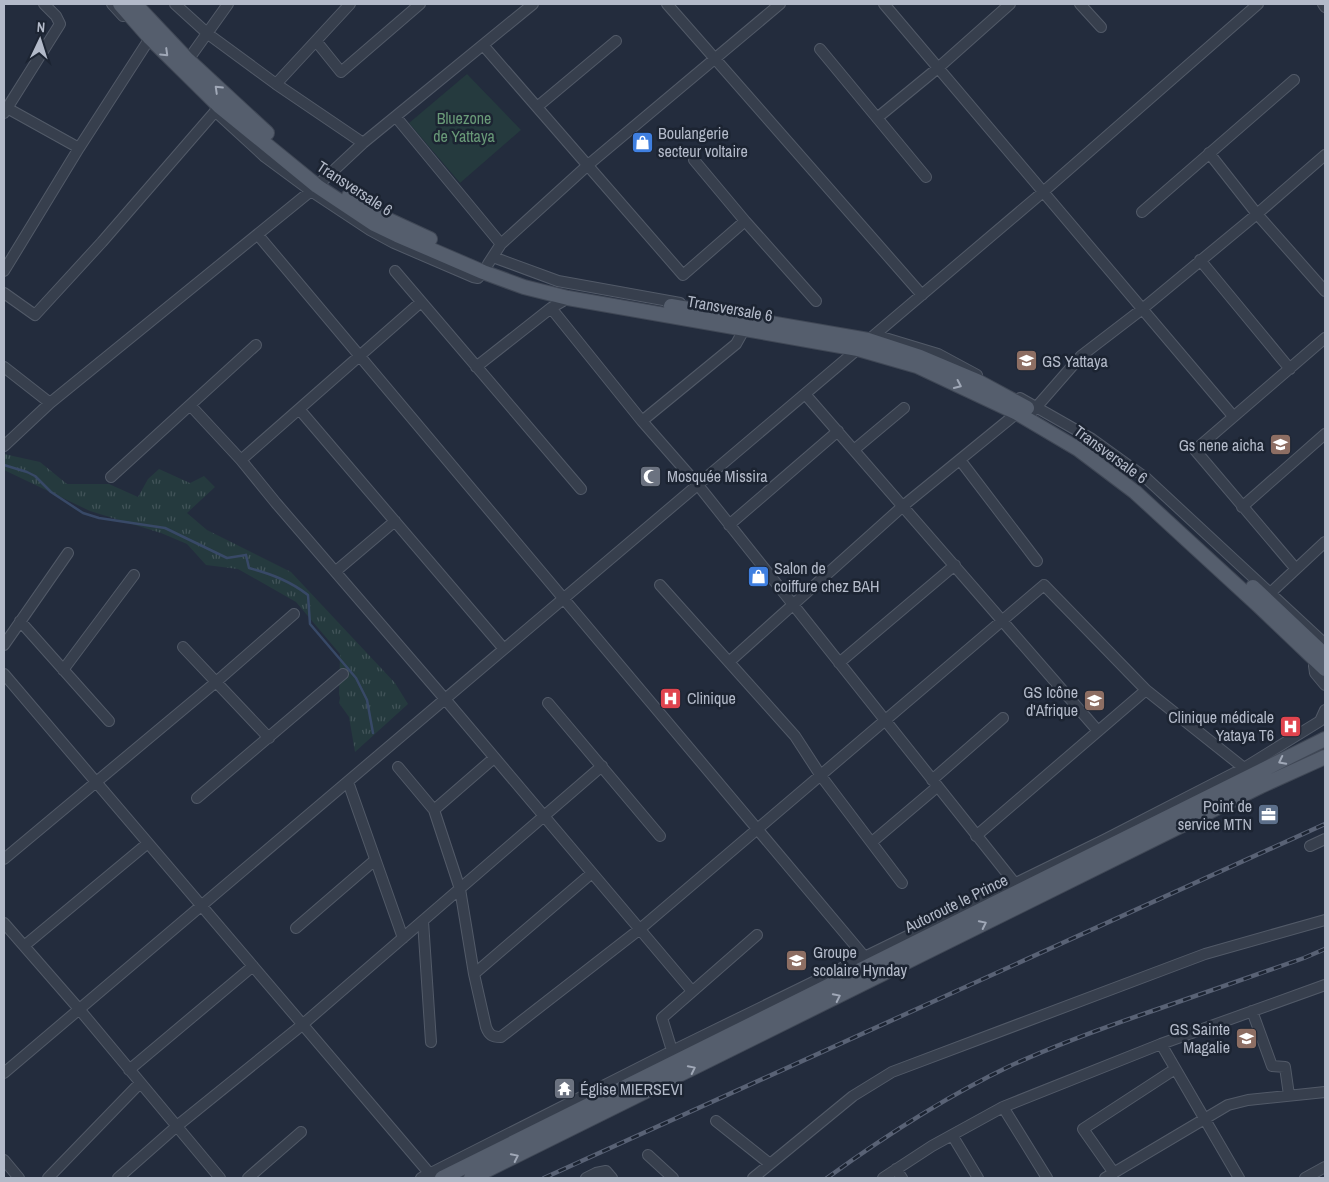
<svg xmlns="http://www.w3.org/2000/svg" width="1329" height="1182" font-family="'Archivo Narrow',sans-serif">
  <defs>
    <pattern id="grass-tufts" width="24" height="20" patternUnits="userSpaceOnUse" patternTransform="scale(1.25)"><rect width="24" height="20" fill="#253a3e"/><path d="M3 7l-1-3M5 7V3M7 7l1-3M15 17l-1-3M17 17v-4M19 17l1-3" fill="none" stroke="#425459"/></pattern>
  </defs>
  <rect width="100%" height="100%" fill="#232c3d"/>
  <path fill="url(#grass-tufts)" d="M 4,454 L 40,462 L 67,484 L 109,484 L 138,497 L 148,479 L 159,469 L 190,483 L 204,476 L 215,487 L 187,513 L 207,530 L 291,572 L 395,683 L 408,704 L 355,752 L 349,717 L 339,703 L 340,698 L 339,694 L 340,654 L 296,602 L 238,569 L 206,565 L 187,544 L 161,533 L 90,511 L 4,470 Z"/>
  <path fill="#253a3e" d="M 467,74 L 521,130 L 460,183 L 409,123 Z"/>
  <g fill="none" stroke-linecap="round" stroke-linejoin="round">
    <path stroke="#384967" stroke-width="2.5" d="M 4,465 L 27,472 L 35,476 L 51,492 L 83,513 L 99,518 L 165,528 L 227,558 L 246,555 L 249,568 C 271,574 290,581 308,595 L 310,624 L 356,678 L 367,700 L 373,733"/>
    <defs>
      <path id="minor" d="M 112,4 L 123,16
        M 175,4 L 208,34 L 276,84 L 363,143
        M 667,4 L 922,295
        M 884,4 L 1233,416
        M 1080,4 L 1101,27
        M 1323,4 L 1325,7
        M 316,41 L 341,72 L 420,4
        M 483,45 L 683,275 L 745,221
        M 820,49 L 926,177
        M 188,60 L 228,4
        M 276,84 L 350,4
        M 537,107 L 616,41
        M 7,108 L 79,148
        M 215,111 L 265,157 L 311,191 L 370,230 L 394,243 L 473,277 L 478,278 L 483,272
        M 4,113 L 60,24 L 56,16 L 44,4
        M 396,117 L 501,244
        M 877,118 L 938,68 L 1010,4
        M 1209,153 L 1257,214 L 1325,291
        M 694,160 L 745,221 L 816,301
        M 1142,212 L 1294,80
        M 258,235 L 869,962
        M 493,257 L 558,281 L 680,303
        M 1200,260 L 1290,369
        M 488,264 L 501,244 L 588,165 L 780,4
        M 4,271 L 79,148 L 150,38
        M 395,271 L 581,489
        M 4,293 L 35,315 L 102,242 L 219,107
        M 568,298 L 551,308 L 642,421 L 698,485 L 1017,886
        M 875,335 L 938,354 L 977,375
        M 4,367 L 50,403
        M 476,367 L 551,308
        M 805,394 L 1098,731
        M 1020,398 L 1092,439 L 1146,478 L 1325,644
        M 190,405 L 241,460 L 276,503 L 445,699 L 692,991
        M 299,409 L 504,649
        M 1033,411 L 1081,356 L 1141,310 L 1257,214 L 1325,155
        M 642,421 L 736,344 L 745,328
        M 4,446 L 50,403 L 317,186 L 363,143 L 533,4
        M 855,449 L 904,408
        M 241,460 L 421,302
        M 960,460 L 1037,561
        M 111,477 L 256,345
        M 1242,507 L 1325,434
        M 729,525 L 838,431
        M 1296,569 L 1195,450 L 1325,338
        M 336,571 L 395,521
        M 660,585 L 795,736 L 821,776 L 902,883
        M 1266,597 L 1325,542
        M 20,621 L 109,721
        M 4,645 L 68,553
        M 183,647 L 269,738
        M 1320,657 L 1314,666 L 1315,673 L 1325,685
        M 729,662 L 903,506 L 1017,413
        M 839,663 L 955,565
        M 63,670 L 134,575
        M 4,674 L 430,1174
        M 548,703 L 660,836
        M 398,767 L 434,810 L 460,889 L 474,974 L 486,1027 C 489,1035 492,1037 501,1037 L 640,929 L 1044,585 L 1146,690 L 1254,776
        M 932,780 L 1003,718
        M 348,782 L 403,938
        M 197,798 L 343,674
        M 434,810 L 494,758
        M 976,836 L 1146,690
        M 872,842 L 937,787
        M 1310,846 L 1325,839
        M 4,859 L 216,682 L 294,614
        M 423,921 L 431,1042
        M 4,923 L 79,1009 L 220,1178
        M 296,928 L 375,860
        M 24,946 L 148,843
        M 474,974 L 592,873
        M 1252,1011 L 1272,1066 L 1285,1067 L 1289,1095
        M 1161,1044 L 1239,1178
        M 674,1057 L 662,1018 L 757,935
        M 129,1070 L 253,966
        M 4,1073 L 1043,192 L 1258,4
        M 1003,1107 L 1047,1178
        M 716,1121 L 770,1164
        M 952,1135 L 978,1178
        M 648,1155 L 673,1178
        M 4,1160 L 19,1178
        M 896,1169 L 902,1178
        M 1114,1173 L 1083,1129 L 1175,1069
        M 48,1178 L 140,1083
        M 118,1178 L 177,1126 L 302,1025 L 602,766
        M 248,1178 L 301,1132
        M 421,1178 L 672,1051 L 1104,840 L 1244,768 L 1320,721 L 1325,710
        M 586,1178 L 596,1173 L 606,1171 L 612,1178
        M 753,1178 L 853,1096 L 892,1072 L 1205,954 L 1325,920
        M 883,1178 L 932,1146 L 1003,1107 L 1161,1044 L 1325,985
        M 1105,1178 L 1228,1105 L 1248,1100 L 1325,1092
        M 1305,1178 L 1325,1167"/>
      <path id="major" d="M 120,4 L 150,38 L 219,106 L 317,186 L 374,224 L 397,235 L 483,272 L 524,287 L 568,298 L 858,349 L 917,366 L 1017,413 L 1078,449 L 1135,492 L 1258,605 L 1325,669
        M 135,4 L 188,60 L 267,133
        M 349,196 L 378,215 L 430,239
        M 671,306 L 868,340 L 920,357 L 977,381 L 1027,408
        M 1253,587 L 1325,655
        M 442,1178 L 1325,739
        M 471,1178 L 1261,786 L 1325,757"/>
    </defs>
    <use href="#minor" stroke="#525a68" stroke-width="12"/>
    <use href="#major" stroke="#404856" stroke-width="16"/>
    <use href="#minor" stroke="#373f4d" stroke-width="10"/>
    <use href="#major" stroke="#555e6d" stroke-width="14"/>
    <defs>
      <path id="rail" d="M 544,1178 L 1325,824
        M 827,1178 C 885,1136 945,1097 1010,1066 C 1058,1044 1108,1026 1158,1009 C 1207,992 1256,975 1304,958 L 1325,949"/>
    </defs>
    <use href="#rail" stroke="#596275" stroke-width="4.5"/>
    <use href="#rail" stroke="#1c2432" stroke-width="2.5" stroke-dasharray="8" stroke-linecap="butt"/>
  </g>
  <defs><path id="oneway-chevron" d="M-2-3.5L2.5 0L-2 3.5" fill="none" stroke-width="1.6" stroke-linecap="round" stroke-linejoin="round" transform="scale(1.25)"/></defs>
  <g stroke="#a0a8b7">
    <use href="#oneway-chevron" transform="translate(165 53) rotate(44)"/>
    <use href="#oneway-chevron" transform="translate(218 89) rotate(-136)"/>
    <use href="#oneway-chevron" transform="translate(958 385) rotate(25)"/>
    <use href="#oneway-chevron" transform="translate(1282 761) rotate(153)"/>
    <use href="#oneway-chevron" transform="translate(983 924) rotate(-26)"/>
    <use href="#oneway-chevron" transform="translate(837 997) rotate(-26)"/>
    <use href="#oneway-chevron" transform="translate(692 1069) rotate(-26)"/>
    <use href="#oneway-chevron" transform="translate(515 1157) rotate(-26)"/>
  </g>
  <defs>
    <symbol id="shop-square" viewBox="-11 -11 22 22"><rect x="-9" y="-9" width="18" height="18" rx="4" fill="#3f7fe0" stroke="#1c2432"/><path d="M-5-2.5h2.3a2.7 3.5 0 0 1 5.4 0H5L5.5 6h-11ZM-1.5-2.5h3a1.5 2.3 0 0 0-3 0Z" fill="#fff"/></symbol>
    <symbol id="school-square" viewBox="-11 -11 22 22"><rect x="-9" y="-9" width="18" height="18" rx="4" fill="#8d6e63" stroke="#1c2432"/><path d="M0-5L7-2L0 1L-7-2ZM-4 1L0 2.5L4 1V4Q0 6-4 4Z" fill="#fff"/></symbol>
    <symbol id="mosque-square" viewBox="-11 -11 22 22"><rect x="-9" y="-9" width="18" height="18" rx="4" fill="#6b7280" stroke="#1c2432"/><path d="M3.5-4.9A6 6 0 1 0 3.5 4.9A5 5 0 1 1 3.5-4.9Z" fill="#fff"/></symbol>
    <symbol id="hospital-square" viewBox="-11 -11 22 22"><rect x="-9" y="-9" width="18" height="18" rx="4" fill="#e0444e" stroke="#1c2432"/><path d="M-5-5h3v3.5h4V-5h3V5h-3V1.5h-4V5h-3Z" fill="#fff"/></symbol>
    <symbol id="office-square" viewBox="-11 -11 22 22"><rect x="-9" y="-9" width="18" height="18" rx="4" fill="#5c6f8a" stroke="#1c2432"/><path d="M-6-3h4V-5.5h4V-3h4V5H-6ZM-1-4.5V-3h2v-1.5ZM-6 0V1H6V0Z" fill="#fff"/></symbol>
    <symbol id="temple-square" viewBox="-11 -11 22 22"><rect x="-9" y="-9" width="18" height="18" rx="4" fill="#6b7280" stroke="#1c2432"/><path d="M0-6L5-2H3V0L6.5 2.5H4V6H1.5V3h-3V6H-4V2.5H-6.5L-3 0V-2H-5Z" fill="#fff"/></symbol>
  </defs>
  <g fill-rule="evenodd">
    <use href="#shop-square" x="630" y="130" width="25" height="25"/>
    <use href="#school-square" x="1014" y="348" width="25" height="25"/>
    <use href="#school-square" x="1268" y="432" width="25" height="25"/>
    <use href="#mosque-square" x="638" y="464" width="25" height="25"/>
    <use href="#shop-square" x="746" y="564" width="25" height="25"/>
    <use href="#hospital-square" x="658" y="686" width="25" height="25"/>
    <use href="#school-square" x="1082" y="688" width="25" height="25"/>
    <use href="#hospital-square" x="1278" y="714" width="25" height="25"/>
    <use href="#office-square" x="1256" y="802" width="25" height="25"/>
    <use href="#school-square" x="784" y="948" width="25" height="25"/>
    <use href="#school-square" x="1234" y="1026" width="25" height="25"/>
    <use href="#temple-square" x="552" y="1076" width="25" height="25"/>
  </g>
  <g text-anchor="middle" stroke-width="5" stroke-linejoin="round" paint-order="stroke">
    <g font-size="16" fill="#699a78" stroke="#1c2432">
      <text x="464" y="124">Bluezone<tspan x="464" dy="18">de Yattaya</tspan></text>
    </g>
    <g font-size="16" fill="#b3bac9" stroke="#1c2432" text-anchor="start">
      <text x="658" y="139">Boulangerie<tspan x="658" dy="18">secteur voltaire</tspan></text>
      <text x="1042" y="367">GS Yattaya</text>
      <text x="1264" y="451" text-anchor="end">Gs nene aicha</text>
      <text x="667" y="482">Mosquée Missira</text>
      <text x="774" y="574">Salon de<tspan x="774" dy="18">coiffure chez BAH</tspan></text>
      <text x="1078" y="698" text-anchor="end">GS Icône<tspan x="1078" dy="18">d'Afrique</tspan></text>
      <text x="687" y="704">Clinique</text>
      <text x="1274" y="723" text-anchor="end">Clinique médicale<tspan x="1274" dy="18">Yataya T6</tspan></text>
      <text x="1252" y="812" text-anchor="end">Point de<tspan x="1252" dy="18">service MTN</tspan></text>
      <text x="813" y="958">Groupe<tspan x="813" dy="18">scolaire Hynday</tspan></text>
      <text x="1230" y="1035" text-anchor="end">GS Sainte<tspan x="1230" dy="18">Magalie</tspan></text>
      <text x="580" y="1095">Église MIERSEVI</text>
    </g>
    <g font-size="16" fill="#b3bac9" stroke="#1c2432">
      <text transform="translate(355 188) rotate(33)" y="6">Transversale 6</text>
      <text transform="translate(730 308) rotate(10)" y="6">Transversale 6</text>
      <text transform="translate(1111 454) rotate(36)" y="6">Transversale 6</text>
      <text transform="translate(956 903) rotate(-26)" y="6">Autoroute le Prince</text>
    </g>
  </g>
  <rect width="1329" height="1182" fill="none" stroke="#b3bac9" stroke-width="10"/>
  <g transform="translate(40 40) rotate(4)" stroke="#1c2432" stroke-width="4" paint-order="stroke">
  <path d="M0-4L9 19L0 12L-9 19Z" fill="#b3bac9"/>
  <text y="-8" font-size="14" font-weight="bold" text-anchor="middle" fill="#b3bac9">N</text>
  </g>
</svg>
